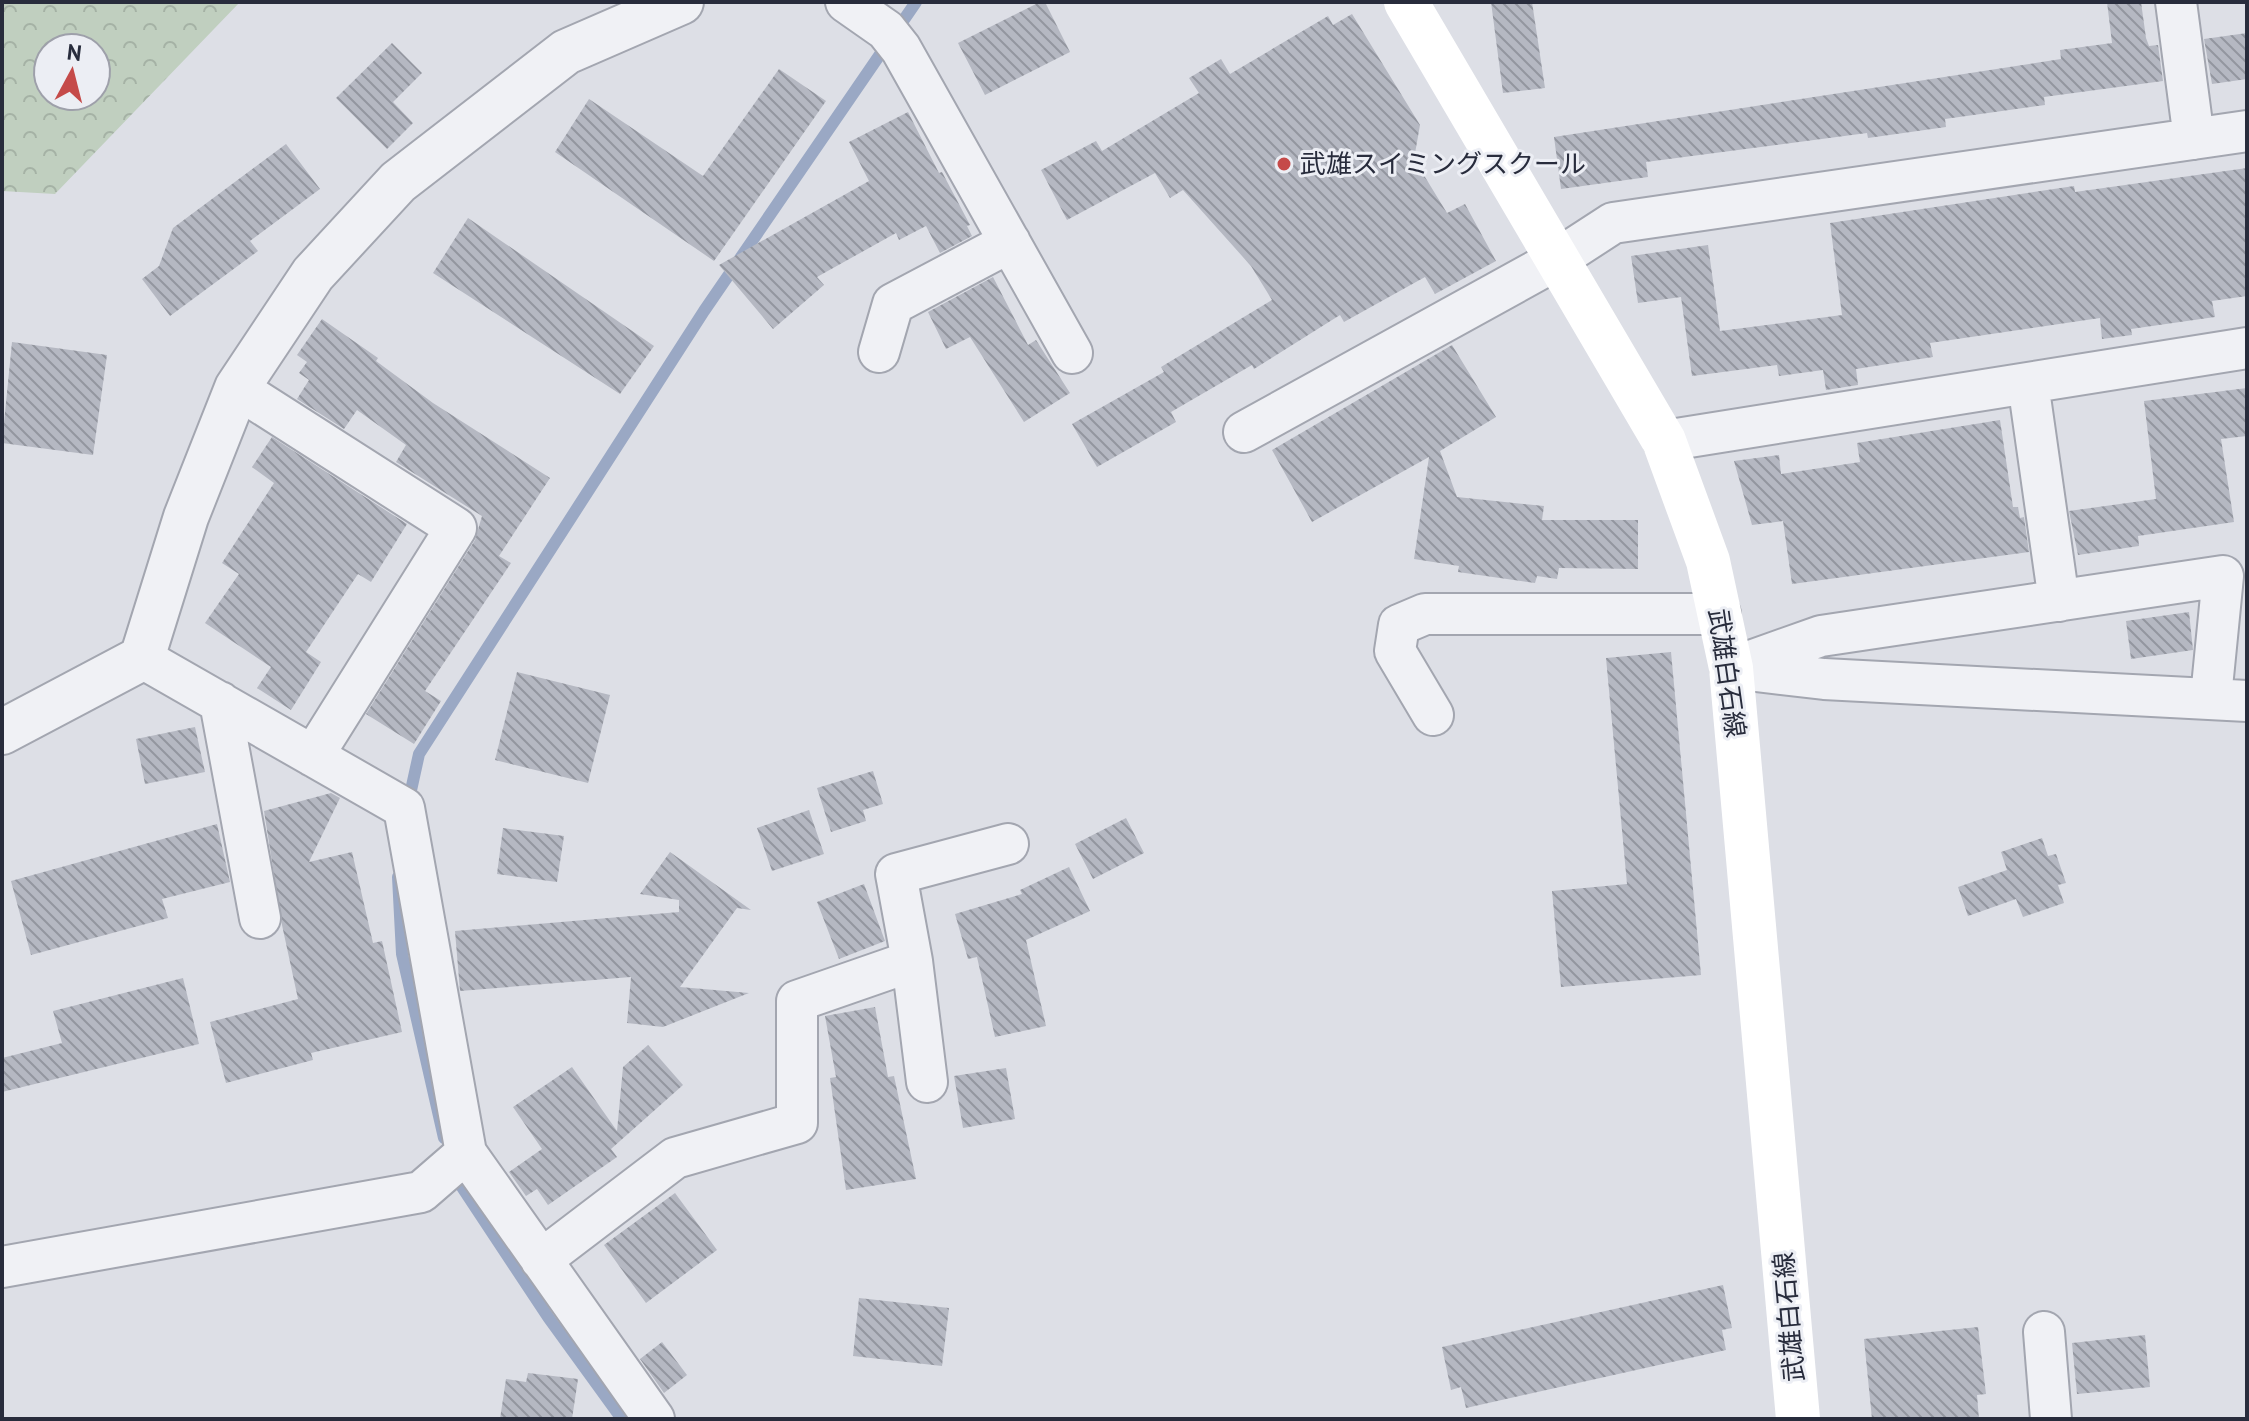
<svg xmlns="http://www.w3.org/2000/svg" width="2249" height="1421" font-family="'PT Sans','Noto Sans JP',sans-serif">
  <defs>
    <pattern id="forest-crowns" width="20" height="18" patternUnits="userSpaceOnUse" patternTransform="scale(2)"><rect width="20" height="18" fill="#c0cfbf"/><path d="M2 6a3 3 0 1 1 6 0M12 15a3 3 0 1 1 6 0" fill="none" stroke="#a5b2a5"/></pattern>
    <pattern id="building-back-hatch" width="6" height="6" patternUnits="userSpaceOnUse" patternTransform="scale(2)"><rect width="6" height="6" fill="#b5b8c2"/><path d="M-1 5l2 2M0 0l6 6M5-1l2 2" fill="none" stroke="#93969f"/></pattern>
  </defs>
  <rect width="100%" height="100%" fill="#dddfe6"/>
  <path fill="url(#forest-crowns)" fill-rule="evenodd" d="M 2,2 L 240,2 L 55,194 L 2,191 ZM 48,48 L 96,48 L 96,96 L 48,96 Z"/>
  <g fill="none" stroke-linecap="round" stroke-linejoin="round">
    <path stroke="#9aa8c4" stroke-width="12" d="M 408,804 L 419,754 L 704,311 L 916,2
      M 398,877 L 402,954 L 444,1138
      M 452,1172 L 548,1317 L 622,1419"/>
  </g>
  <path fill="url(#building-back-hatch)" d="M 1040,2 L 1045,2 L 1070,52 L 985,95 L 958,43 Z
    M 1491,2 L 1532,2 L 1545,88 L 1503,93 Z
    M 2107,2 L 2141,2 L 2146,38 L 2149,46 L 2158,45 L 2163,81 L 2044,97 L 2045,105 L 1945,119 L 1946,127 L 1868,138 L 1867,133 L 1646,162 L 1648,177 L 1561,189 L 1554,137 L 2061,59 L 2060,50 L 2112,43 Z
    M 1352,14 L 1420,125 L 1414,159 L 1447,213 L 1465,204 L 1496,261 L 1435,294 L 1425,277 L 1344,322 L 1340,315 L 1254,369 L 1252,365 L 1171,412 L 1176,422 L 1097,467 L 1072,424 L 1164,372 L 1161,367 L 1272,300 L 1251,266 L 1183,190 L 1170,198 L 1155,173 L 1067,220 L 1041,170 L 1096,141 L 1102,151 L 1199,93 L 1189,78 L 1221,59 L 1230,74 L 1328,16 L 1333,25 Z
    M 2247,33 L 2247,79 L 2212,84 L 2204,39 Z
    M 392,43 L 422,73 L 393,102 L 413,123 L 387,149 L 336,98 Z
    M 779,69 L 826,101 L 714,261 L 555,152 L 589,99 L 703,176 Z
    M 908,112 L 939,173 L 942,172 L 970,225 L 967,226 L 972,236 L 940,253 L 926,226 L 899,240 L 896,233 L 817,277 L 824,285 L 773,329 L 719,265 L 869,181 L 849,142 Z
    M 286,144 L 320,189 L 250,241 L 258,251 L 170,316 L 142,279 L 159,266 L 173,228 Z
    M 2247,168 L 2247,296 L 2212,301 L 2215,317 L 2131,329 L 2132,335 L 2102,339 L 2100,318 L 1930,343 L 1933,357 L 1856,369 L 1858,385 L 1826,390 L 1823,370 L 1779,376 L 1777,365 L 1692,376 L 1681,297 L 1638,303 L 1631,256 L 1708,245 L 1720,331 L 1842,315 L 1830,223 L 2074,186 L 2075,192 Z
    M 468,218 L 654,346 L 620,394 L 433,273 Z
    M 993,277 L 1028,345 L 1036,340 L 1070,393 L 1024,422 L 970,337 L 946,349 L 928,312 Z
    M 322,319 L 378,358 L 376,361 L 433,403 L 550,478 L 499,556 L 511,563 L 425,691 L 441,701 L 414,744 L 366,714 L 475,540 L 482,516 L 396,462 L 406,445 L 357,410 L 344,429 L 297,399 L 309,380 L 299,373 L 307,362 L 297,355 Z
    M 12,342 L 107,355 L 93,455 L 2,443 Z
    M 1452,345 L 1496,417 L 1440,451 L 1457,497 L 1544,506 L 1542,520 L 1638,520 L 1638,569 L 1559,568 L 1557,579 L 1537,576 L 1535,583 L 1458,572 L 1459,566 L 1414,559 L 1429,457 L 1312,522 L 1272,450 Z
    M 2247,388 L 2247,436 L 2221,439 L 2234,522 L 2138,536 L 2139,546 L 2078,555 L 2069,511 L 2156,499 L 2144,401 Z
    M 2000,420 L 2013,507 L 2018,507 L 2020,518 L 2024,517 L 2029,552 L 1792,584 L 1783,521 L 1752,525 L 1734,461 L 1779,455 L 1781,474 L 1860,462 L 1857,443 Z
    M 272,437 L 407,524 L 371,582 L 358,574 L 306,652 L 321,662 L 291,710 L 257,688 L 271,667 L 205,623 L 239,574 L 222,563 L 274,483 L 252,467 Z
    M 2189,612 L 2193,650 L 2131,659 L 2126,621 Z
    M 1671,652 L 1701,975 L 1561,987 L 1552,891 L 1627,884 L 1606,658 Z
    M 517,672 L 610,695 L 588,783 L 495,760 Z
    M 195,727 L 205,772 L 145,784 L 136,739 Z
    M 873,771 L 883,804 L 863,810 L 866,821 L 831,832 L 817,788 Z
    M 331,793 L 340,798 L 309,862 L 352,852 L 373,943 L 382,941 L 402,1032 L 311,1053 L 313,1060 L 226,1083 L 210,1022 L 298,999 L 282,925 L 264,811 Z
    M 809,810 L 824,854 L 772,871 L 757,828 Z
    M 1126,818 L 1144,853 L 1093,879 L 1075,844 Z
    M 217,824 L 230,882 L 162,899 L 168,918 L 31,955 L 11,881 Z
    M 503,828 L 564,836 L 557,882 L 497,874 Z
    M 2042,838 L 2048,856 L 2056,854 L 2066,883 L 2058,885 L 2064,903 L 2023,917 L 2016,899 L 1968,916 L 1958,887 L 2007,870 L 2001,852 Z
    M 670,852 L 751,910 L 737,908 L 680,987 L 749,993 L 663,1027 L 627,1023 L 631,977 L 460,991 L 455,931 L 679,912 L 679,900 L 640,894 Z
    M 1069,867 L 1090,911 L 1026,940 L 1046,1026 L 995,1037 L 977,957 L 968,959 L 955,914 L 1022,894 L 1020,890 Z
    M 864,884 L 885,941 L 839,959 L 817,902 Z
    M 183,978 L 199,1044 L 2,1092 L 2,1058 L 62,1043 L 53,1011 Z
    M 875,1007 L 888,1077 L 894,1076 L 916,1179 L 846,1190 L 830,1078 L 836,1077 L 825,1016 Z
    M 648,1045 L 683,1085 L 611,1149 L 617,1157 L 548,1205 L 537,1189 L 526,1196 L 509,1172 L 542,1149 L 513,1107 L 572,1067 L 617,1131 L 623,1067 Z
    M 1006,1068 L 1015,1119 L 963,1128 L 954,1076 Z
    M 675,1193 L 717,1250 L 646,1303 L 604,1245 Z
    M 1723,1285 L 1732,1328 L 1722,1330 L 1726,1350 L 1466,1408 L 1461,1387 L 1451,1390 L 1442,1347 Z
    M 859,1298 L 949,1308 L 942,1366 L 853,1356 Z
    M 1978,1327 L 1986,1394 L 1977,1395 L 1979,1419 L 1872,1419 L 1864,1339 Z
    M 2145,1335 L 2150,1387 L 2077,1394 L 2072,1343 Z
    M 662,1342 L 687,1375 L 664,1393 L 640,1359 Z
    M 528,1373 L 578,1379 L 572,1419 L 500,1419 L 506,1379 L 526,1382 Z"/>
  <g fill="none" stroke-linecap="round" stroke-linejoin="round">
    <defs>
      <path id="minor" d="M 846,2 L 886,30 L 901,49 L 1072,353
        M 2176,2 L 2194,139
        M 879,352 L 893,304 L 1010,242
        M 2028,383 L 2059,601
        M 237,388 L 456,528 L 313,756
        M 1244,432 L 1556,260 L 1613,223 L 2247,131
        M 1664,441 L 2247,348
        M 142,658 L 404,808 L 466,1153 L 654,1419
        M 1731,668 L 1821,636 L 2223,576 L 2211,697
        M 1739,669 L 1824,679 L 2247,701
        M 220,702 L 260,918
        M 1433,715 L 1395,651 L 1399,625 L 1425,614 L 1720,614
        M 912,961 L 927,1082
        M 541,1260 L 675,1158 L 797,1123 L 797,1001 L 912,961 L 896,874 L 1008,844
        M 2,1267 L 421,1192 L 466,1153
        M 2044,1332 L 2051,1419"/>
      <path id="tertiary" d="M 2,732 L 142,658 L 186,517 L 237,388 L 313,274 L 398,182 L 566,52 L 681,2"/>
    </defs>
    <use href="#minor" stroke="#a3a6b0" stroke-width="44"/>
    <use href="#tertiary" stroke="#a3a6b0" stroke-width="48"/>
    <use href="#minor" stroke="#f0f1f5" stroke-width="40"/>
    <use href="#tertiary" stroke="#f0f1f5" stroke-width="44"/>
    <path stroke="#fff" stroke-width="44" d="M 1406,2 L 1664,441 L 1708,561 L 1731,668 L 1798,1419"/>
  </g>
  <circle fill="#c54a49" stroke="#eceef4" stroke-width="3" cx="1284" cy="164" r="8"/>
  <g text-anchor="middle" stroke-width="6" stroke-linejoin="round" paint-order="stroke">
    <g font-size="26" fill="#282c3c" stroke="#eceef4" text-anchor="start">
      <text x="1300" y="173">武雄スイミングスクール</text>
    </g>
    <g font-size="26" fill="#282c3c" stroke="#eceef4">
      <text transform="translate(1727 673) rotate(82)" y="9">武雄白石線</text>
      <text transform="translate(1789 1317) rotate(-95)" y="9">武雄白石線</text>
    </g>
  </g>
  <rect width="2249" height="1421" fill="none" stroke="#282c3c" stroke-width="8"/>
  <g transform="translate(72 72) rotate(7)"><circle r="38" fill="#eceef4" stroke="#9ea0aa" stroke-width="2"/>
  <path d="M0-6L14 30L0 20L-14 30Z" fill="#c54a49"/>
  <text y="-12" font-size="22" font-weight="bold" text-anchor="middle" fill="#282c3c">N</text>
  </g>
</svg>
